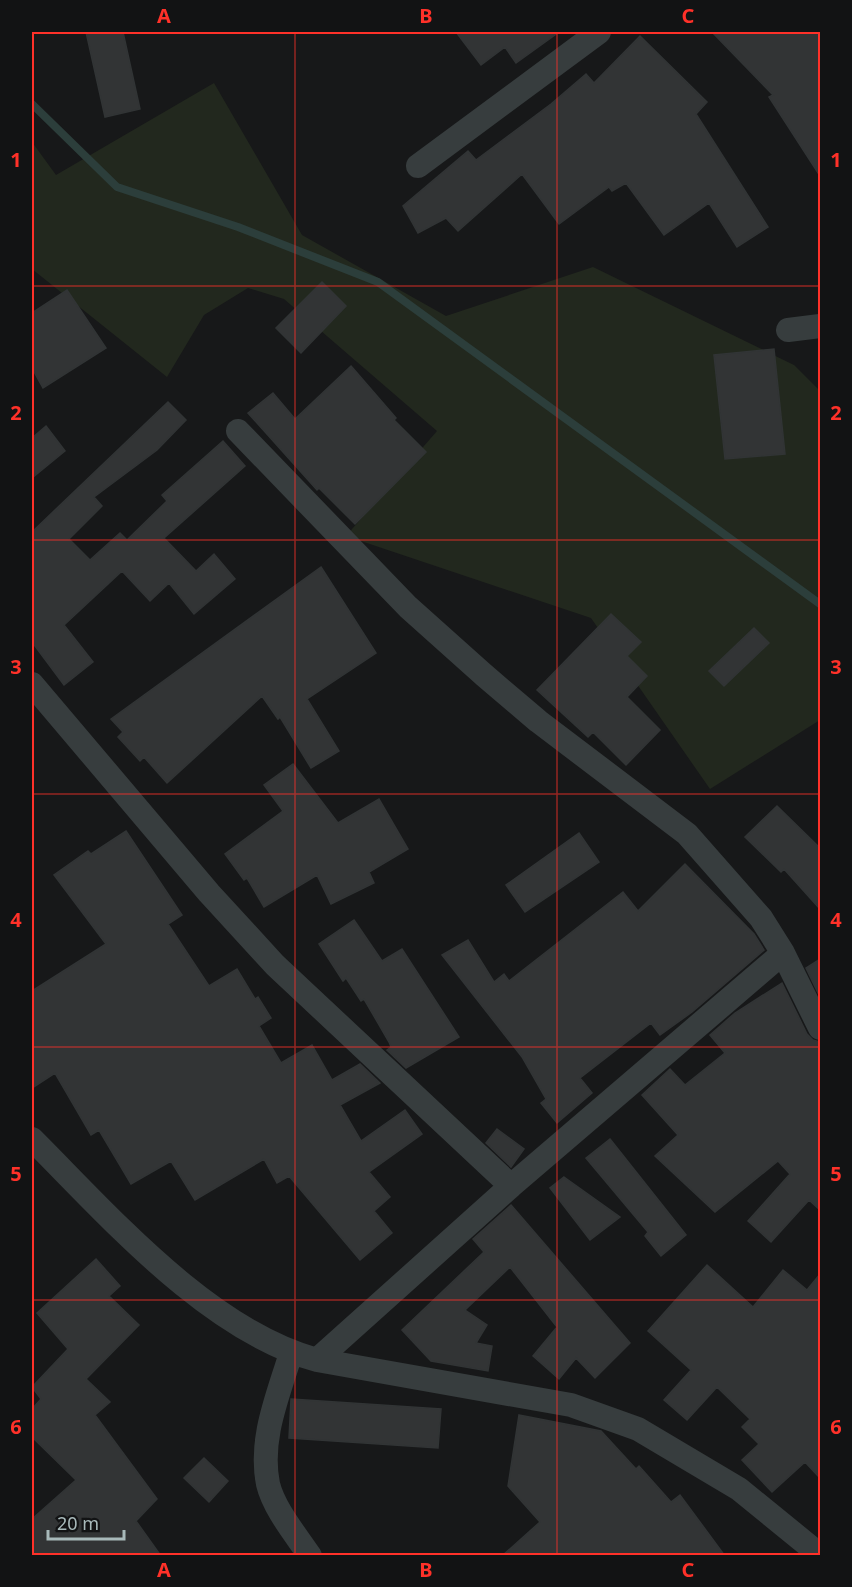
<svg xmlns="http://www.w3.org/2000/svg" width="852" height="1587" font-family="'Noto Sans',sans-serif">
  <rect width="100%" height="100%" fill="#171819"/>
  <path fill="#22281e" d="M 214,83 L 302,235 L 446,316 L 593,267 L 794,365 L 820,391 L 820,720 L 710,789 L 591,618 L 346,536 L 437,431 L 284,299 L 248,288 L 204,315 L 167,377 L 32,269 L 32,142 L 56,175 Z"/>
  <g fill="none" stroke-linecap="round" stroke-linejoin="round">
    <path stroke="#2c3e3b" stroke-width="8" d="M 32,104 L 117,187 L 238,227 L 378,282 L 820,604"/>
  </g>
  <path fill="#323435" stroke="#313435" stroke-width="1.5" d="M 86,32 L 123,32 L 140,109 L 105,117 Z
    M 456,32 L 559,32 L 516,63 L 505,47 L 481,65 Z
    M 712,32 L 820,32 L 820,176 L 769,97 L 773,95 Z
    M 640,36 L 707,102 L 696,114 L 768,227 L 737,247 L 709,203 L 664,235 L 626,183 L 612,191 L 609,187 L 559,224 L 522,174 L 458,231 L 446,218 L 418,233 L 403,206 L 468,151 L 476,160 L 551,104 L 586,74 L 594,83 Z
    M 322,282 L 346,306 L 301,353 L 276,328 Z
    M 67,290 L 106,348 L 43,388 L 32,368 L 32,313 Z
    M 774,349 L 785,454 L 725,459 L 714,355 Z
    M 351,366 L 396,418 L 394,420 L 426,452 L 355,524 L 319,488 L 317,490 L 248,413 L 273,393 L 295,419 Z
    M 168,402 L 186,420 L 157,450 L 94,497 L 102,506 L 69,539 L 90,560 L 120,533 L 127,540 L 167,501 L 162,495 L 223,441 L 245,466 L 164,538 L 196,571 L 214,554 L 235,579 L 194,614 L 169,583 L 150,601 L 122,571 L 64,625 L 93,662 L 64,685 L 32,642 L 32,532 Z
    M 46,426 L 65,451 L 32,478 L 32,438 Z
    M 321,567 L 376,653 L 307,699 L 339,751 L 311,768 L 280,717 L 278,719 L 262,696 L 167,783 L 144,757 L 140,761 L 118,737 L 123,732 L 111,719 Z
    M 611,614 L 641,642 L 627,656 L 647,676 L 627,697 L 660,730 L 626,765 L 593,732 L 588,737 L 537,690 Z
    M 754,628 L 769,643 L 724,686 L 709,671 Z
    M 293,764 L 338,823 L 379,799 L 408,849 L 369,872 L 374,883 L 331,904 L 317,875 L 264,907 L 247,878 L 244,880 L 225,854 L 283,811 L 264,785 Z
    M 777,806 L 820,848 L 820,909 L 784,869 L 781,872 L 745,837 Z
    M 126,831 L 182,915 L 168,924 L 209,986 L 237,969 L 255,999 L 258,997 L 271,1018 L 259,1026 L 281,1063 L 312,1045 L 332,1080 L 360,1064 L 380,1083 L 340,1105 L 361,1141 L 405,1110 L 422,1134 L 369,1172 L 390,1197 L 374,1211 L 392,1233 L 360,1260 L 289,1176 L 277,1183 L 264,1159 L 195,1200 L 171,1161 L 131,1184 L 99,1130 L 91,1135 L 55,1073 L 32,1088 L 32,991 L 106,944 L 54,875 L 88,851 L 91,854 Z
    M 579,833 L 599,862 L 525,912 L 506,885 Z
    M 685,864 L 754,934 L 764,950 L 692,1012 L 660,1035 L 651,1023 L 580,1078 L 592,1093 L 557,1123 L 541,1103 L 546,1099 L 522,1057 L 442,955 L 468,940 L 494,982 L 504,974 L 509,981 L 623,892 L 638,911 Z
    M 354,920 L 382,961 L 402,949 L 459,1037 L 406,1068 L 387,1050 L 391,1047 L 389,1042 L 364,999 L 361,1001 L 346,978 L 343,981 L 319,944 Z
    M 820,959 L 820,997 L 806,968 Z
    M 782,983 L 807,1034 L 813,1040 L 820,1042 L 820,1210 L 809,1200 L 771,1242 L 748,1221 L 790,1174 L 778,1161 L 715,1212 L 655,1156 L 678,1135 L 642,1095 L 670,1069 L 685,1085 L 725,1053 L 710,1035 L 735,1013 Z
    M 497,1129 L 524,1149 L 511,1167 L 486,1143 Z
    M 610,1139 L 686,1235 L 661,1256 L 645,1236 L 648,1232 L 586,1158 Z
    M 564,1177 L 620,1217 L 590,1240 L 550,1188 Z
    M 511,1205 L 630,1343 L 595,1378 L 576,1358 L 559,1379 L 533,1356 L 557,1327 L 510,1267 L 465,1310 L 487,1325 L 476,1343 L 492,1346 L 488,1371 L 431,1361 L 402,1330 L 484,1252 L 473,1239 Z
    M 96,1259 L 120,1286 L 109,1296 L 139,1325 L 86,1379 L 110,1402 L 95,1415 L 157,1499 L 136,1521 L 161,1556 L 32,1556 L 32,1519 L 76,1480 L 32,1437 L 32,1409 L 41,1399 L 32,1387 L 68,1349 L 37,1313 Z
    M 707,1265 L 753,1307 L 783,1270 L 807,1290 L 820,1274 L 820,1478 L 805,1462 L 772,1492 L 742,1460 L 759,1444 L 742,1427 L 750,1419 L 717,1387 L 687,1420 L 664,1400 L 691,1370 L 648,1331 Z
    M 291,1399 L 441,1409 L 438,1448 L 289,1438 Z
    M 519,1415 L 601,1431 L 636,1469 L 639,1466 L 671,1502 L 680,1495 L 725,1556 L 502,1556 L 540,1522 L 508,1486 Z
    M 204,1458 L 228,1481 L 209,1502 L 184,1478 Z"/>
  <g fill="none" stroke-linecap="round" stroke-linejoin="round">
    <path stroke="#373d3e" stroke-width="24" d="M 418,166 L 599,32
      M 788,330 L 820,326
      M 238,431 L 408,607 L 484,675 L 538,721 L 687,834 L 761,918 L 783,953 L 820,1028
      M 32,684 L 209,893 L 275,965 L 511,1186
      M 32,1139 C 110,1217 209,1331 317,1360 L 571,1405 L 638,1429 L 739,1489 L 820,1555
      M 291,1353 C 278,1396 259,1439 268,1484 C 274,1509 296,1535 310,1556
      M 317,1360 L 511,1186 L 783,953"/>
  </g>
  <path fill="none" stroke="#ff3129" stroke-width="1.5" stroke-opacity="0.55" d="M 295,32 L 295,1556M 557,32 L 557,1556M 32,286 L 820,286M 32,540 L 820,540M 32,794 L 820,794M 32,1047 L 820,1047M 32,1300 L 820,1300"/>
  <rect width="852" height="1587" fill="none" stroke="#121314" stroke-width="66"/>
  <path d="M48 1530v9h76v-9" fill="none" stroke="#a8b9ba" stroke-width="3"/>
  <text x="57" y="1530" font-size="18" fill="#a8b9ba" stroke="#121314" stroke-width="4.5" paint-order="stroke">20 m</text>
  <rect x="33" y="33" width="786" height="1521" fill="none" stroke="#ff3129" stroke-width="2"/>
  <g font-size="20" text-anchor="middle" font-weight="bold" fill="#ff3129">
    <text x="164" y="23">A</text>
    <text x="426" y="23">B</text>
    <text x="688" y="23">C</text>
    <text x="16" y="167">1</text>
    <text x="836" y="167">1</text>
    <text x="16" y="420">2</text>
    <text x="836" y="420">2</text>
    <text x="16" y="674">3</text>
    <text x="836" y="674">3</text>
    <text x="16" y="927">4</text>
    <text x="836" y="927">4</text>
    <text x="16" y="1181">5</text>
    <text x="836" y="1181">5</text>
    <text x="16" y="1434">6</text>
    <text x="836" y="1434">6</text>
    <text x="164" y="1577">A</text>
    <text x="426" y="1577">B</text>
    <text x="688" y="1577">C</text>
  </g>
</svg>
